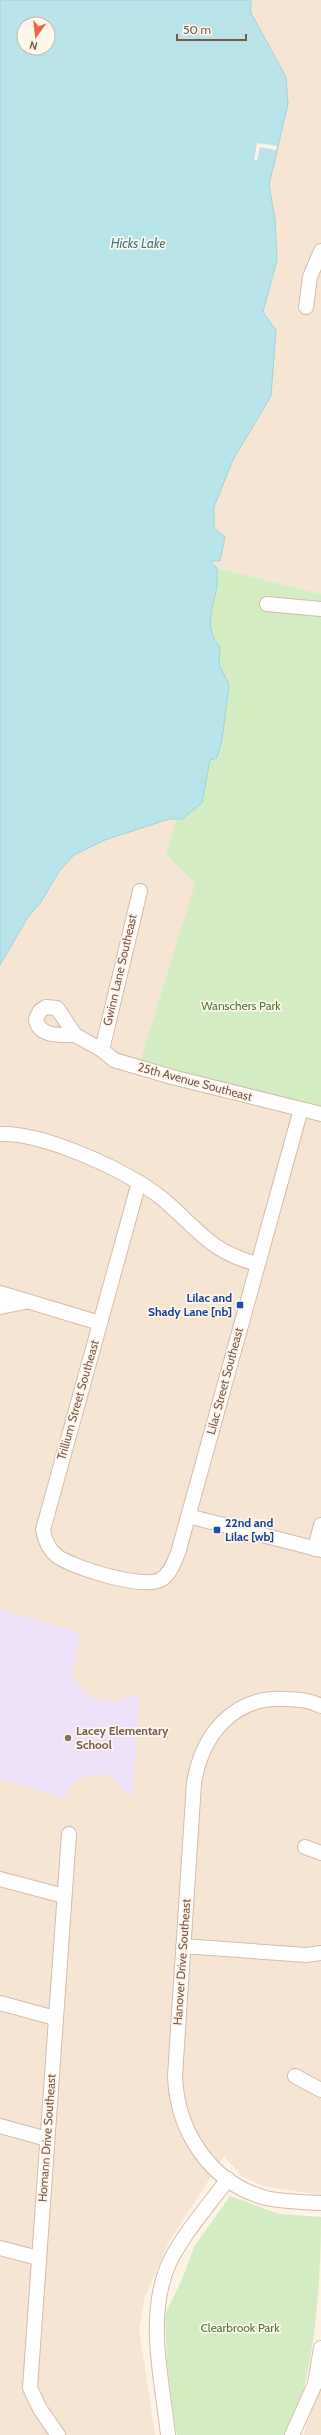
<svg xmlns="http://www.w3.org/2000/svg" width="321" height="2435" font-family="Cabin,sans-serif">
  <rect width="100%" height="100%" fill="#fef3e4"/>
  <path fill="#f6e5d2" d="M 251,0 L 321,0 L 321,594 L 217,568 L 210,560 L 214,528 L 214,507 L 233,460 L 271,396 L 276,330 L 263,312 L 277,260 L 275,219 L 269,185 L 288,104 L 286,77 L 251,13 Z
    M 169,819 L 176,819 L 166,855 L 195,883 L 140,1062 L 321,1109 L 321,2195 L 263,2186 L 242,2176 L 224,2156 L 169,2242 L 145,2297 L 139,2329 L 155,2435 L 0,2435 L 0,965 L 28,917 L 41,902 L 60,870 L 74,855 L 105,840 Z
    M 321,2385 L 321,2435 L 303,2435 Z"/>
  <path fill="#f0e1fa" d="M 0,1609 L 80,1633 L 72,1675 L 75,1682 L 92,1698 L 113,1701 L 140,1695 L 133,1794 L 127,1794 L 116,1781 L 105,1775 L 90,1775 L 77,1780 L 69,1788 L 65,1798 L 0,1780 Z"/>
  <path fill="#d4ecc2" d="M 217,568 L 321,594 L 321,1109 L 140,1062 L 195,883 L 166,855 L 176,819 L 182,819 L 202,803 L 210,760 L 229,685 L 219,664 L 220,647 C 204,631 212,611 216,591 C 218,584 217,575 217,568 Z
    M 230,2196 L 279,2214 L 321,2217 C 321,2280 315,2379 288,2435 L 177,2435 L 175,2426 L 167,2363 L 165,2315 L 183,2277 L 194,2247 Z"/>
  <path fill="#b7e3e9" stroke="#9dd3db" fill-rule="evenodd" d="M 0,0 L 251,0 L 251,13 L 286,77 L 288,104 L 269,185 L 275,219 L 277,260 L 263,312 L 276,330 L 271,396 L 233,460 L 214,507 L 214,528 L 225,537 L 220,561 L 210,561 L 217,568 C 217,575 218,584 216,591 C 212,611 204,630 220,647 L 219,664 L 229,685 L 222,740 L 217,758 L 210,760 L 202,803 L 182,819 L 169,819 L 105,840 L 74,855 L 60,870 L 41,902 L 28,917 L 0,965 ZM 24,24 L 48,24 L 48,48 L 24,48 Z"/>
  <path fill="#fef3e4" d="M 257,143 L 277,146 L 276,150 L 260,147 L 257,160 L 254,160 Z"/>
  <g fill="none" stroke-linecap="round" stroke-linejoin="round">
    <defs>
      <path id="minor" d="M 306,307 L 310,277 L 321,251
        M 267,604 L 321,609
        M 75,1035 C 61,1035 38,1037 36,1019 L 40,1011 L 46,1007 L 57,1008 L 75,1035 L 102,1050 L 114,1060 L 172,1077 L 321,1114
        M 102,1050 L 140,891
        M 0,1134 C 44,1132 130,1172 164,1200 C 199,1230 209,1251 257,1264
        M 139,1182 L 43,1530 C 45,1540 49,1550 57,1556 C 73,1568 142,1589 160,1580 C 170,1575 174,1562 178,1553 L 301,1109
        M 0,1293 L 100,1323
        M 0,1307 L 25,1302
        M 188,1516 L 321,1550
        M 315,1549 L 321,1525
        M 321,1706 C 310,1700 297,1699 285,1699 C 233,1696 202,1735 194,1783 L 175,2076 C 177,2131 210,2183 266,2198 C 284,2202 303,2202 321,2203
        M 305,1847 L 321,1853
        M 0,1879 L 64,1896
        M 183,1946 L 306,1955 L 321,1953
        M 0,2003 L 55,2018
        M 295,2076 L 321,2090
        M 0,2126 L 47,2139
        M 0,2248 L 38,2258
        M 58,2435 L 40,2409 L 30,2388 L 69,1834
        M 168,2435 C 162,2378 145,2315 170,2261 C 185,2232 208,2206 228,2179
        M 292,2435 L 315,2384 L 321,2348"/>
    </defs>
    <use href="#minor" stroke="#d2bcac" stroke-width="16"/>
    <use href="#minor" stroke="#fff" stroke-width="14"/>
  </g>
  <g fill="#1a4fb4" stroke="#fff7ec" stroke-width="1.5">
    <rect x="236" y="1301" width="8" height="8" rx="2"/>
    <rect x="213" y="1526" width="8" height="8" rx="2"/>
  </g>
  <circle fill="#8d6e63" stroke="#fff7ec" stroke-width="1.5" cx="68" cy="1738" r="4"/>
  <g text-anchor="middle" stroke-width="3.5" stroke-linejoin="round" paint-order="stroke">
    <g font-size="12" fill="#785848" stroke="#fff7ec">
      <text transform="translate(120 970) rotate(-77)" y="4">Gwinn Lane Southeast</text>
      <text transform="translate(195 1082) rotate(15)" y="4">25th Avenue Southeast</text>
      <text transform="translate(225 1381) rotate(-75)" y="4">Lilac Street Southeast</text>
      <text transform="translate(78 1400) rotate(-74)" y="4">Trillium Street Southeast</text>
      <text transform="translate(182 1962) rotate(-86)" y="4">Hanover Drive Southeast</text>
      <text transform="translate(47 2138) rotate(-86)" y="4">Homann Drive Southeast</text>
    </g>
    <g font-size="12" fill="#4f793c" stroke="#fff7ec">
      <text x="241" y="1010">Wanschers Park</text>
      <text x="240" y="2332">Clearbrook Park</text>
    </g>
    <g font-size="12" font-weight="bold" fill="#164399" stroke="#fff7ec" text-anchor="end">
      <text x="232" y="1302">Lilac and<tspan x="232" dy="14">Shady Lane [nb]</tspan></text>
      <text x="225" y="1527" text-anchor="start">22nd and<tspan x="225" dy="14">Lilac [wb]</tspan></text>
    </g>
    <g font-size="12" font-weight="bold" fill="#785e54" stroke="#fff7ec" text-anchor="start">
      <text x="76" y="1735">Lacey Elementary<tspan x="76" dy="14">School</tspan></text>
    </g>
    <g font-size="13" font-style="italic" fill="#3d7b86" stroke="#fff7ec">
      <text x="138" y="248">Hicks Lake</text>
    </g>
  </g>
  <g transform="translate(36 36) rotate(195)"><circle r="19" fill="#fff7ec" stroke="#c9b7aa"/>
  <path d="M0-3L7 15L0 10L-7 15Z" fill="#ef6542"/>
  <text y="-6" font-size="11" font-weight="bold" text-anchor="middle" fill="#785848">N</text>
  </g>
  <path d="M177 34v6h69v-6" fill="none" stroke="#785848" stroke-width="2"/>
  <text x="183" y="34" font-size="12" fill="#785848" stroke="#fff7ec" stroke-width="3" paint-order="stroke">50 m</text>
</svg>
